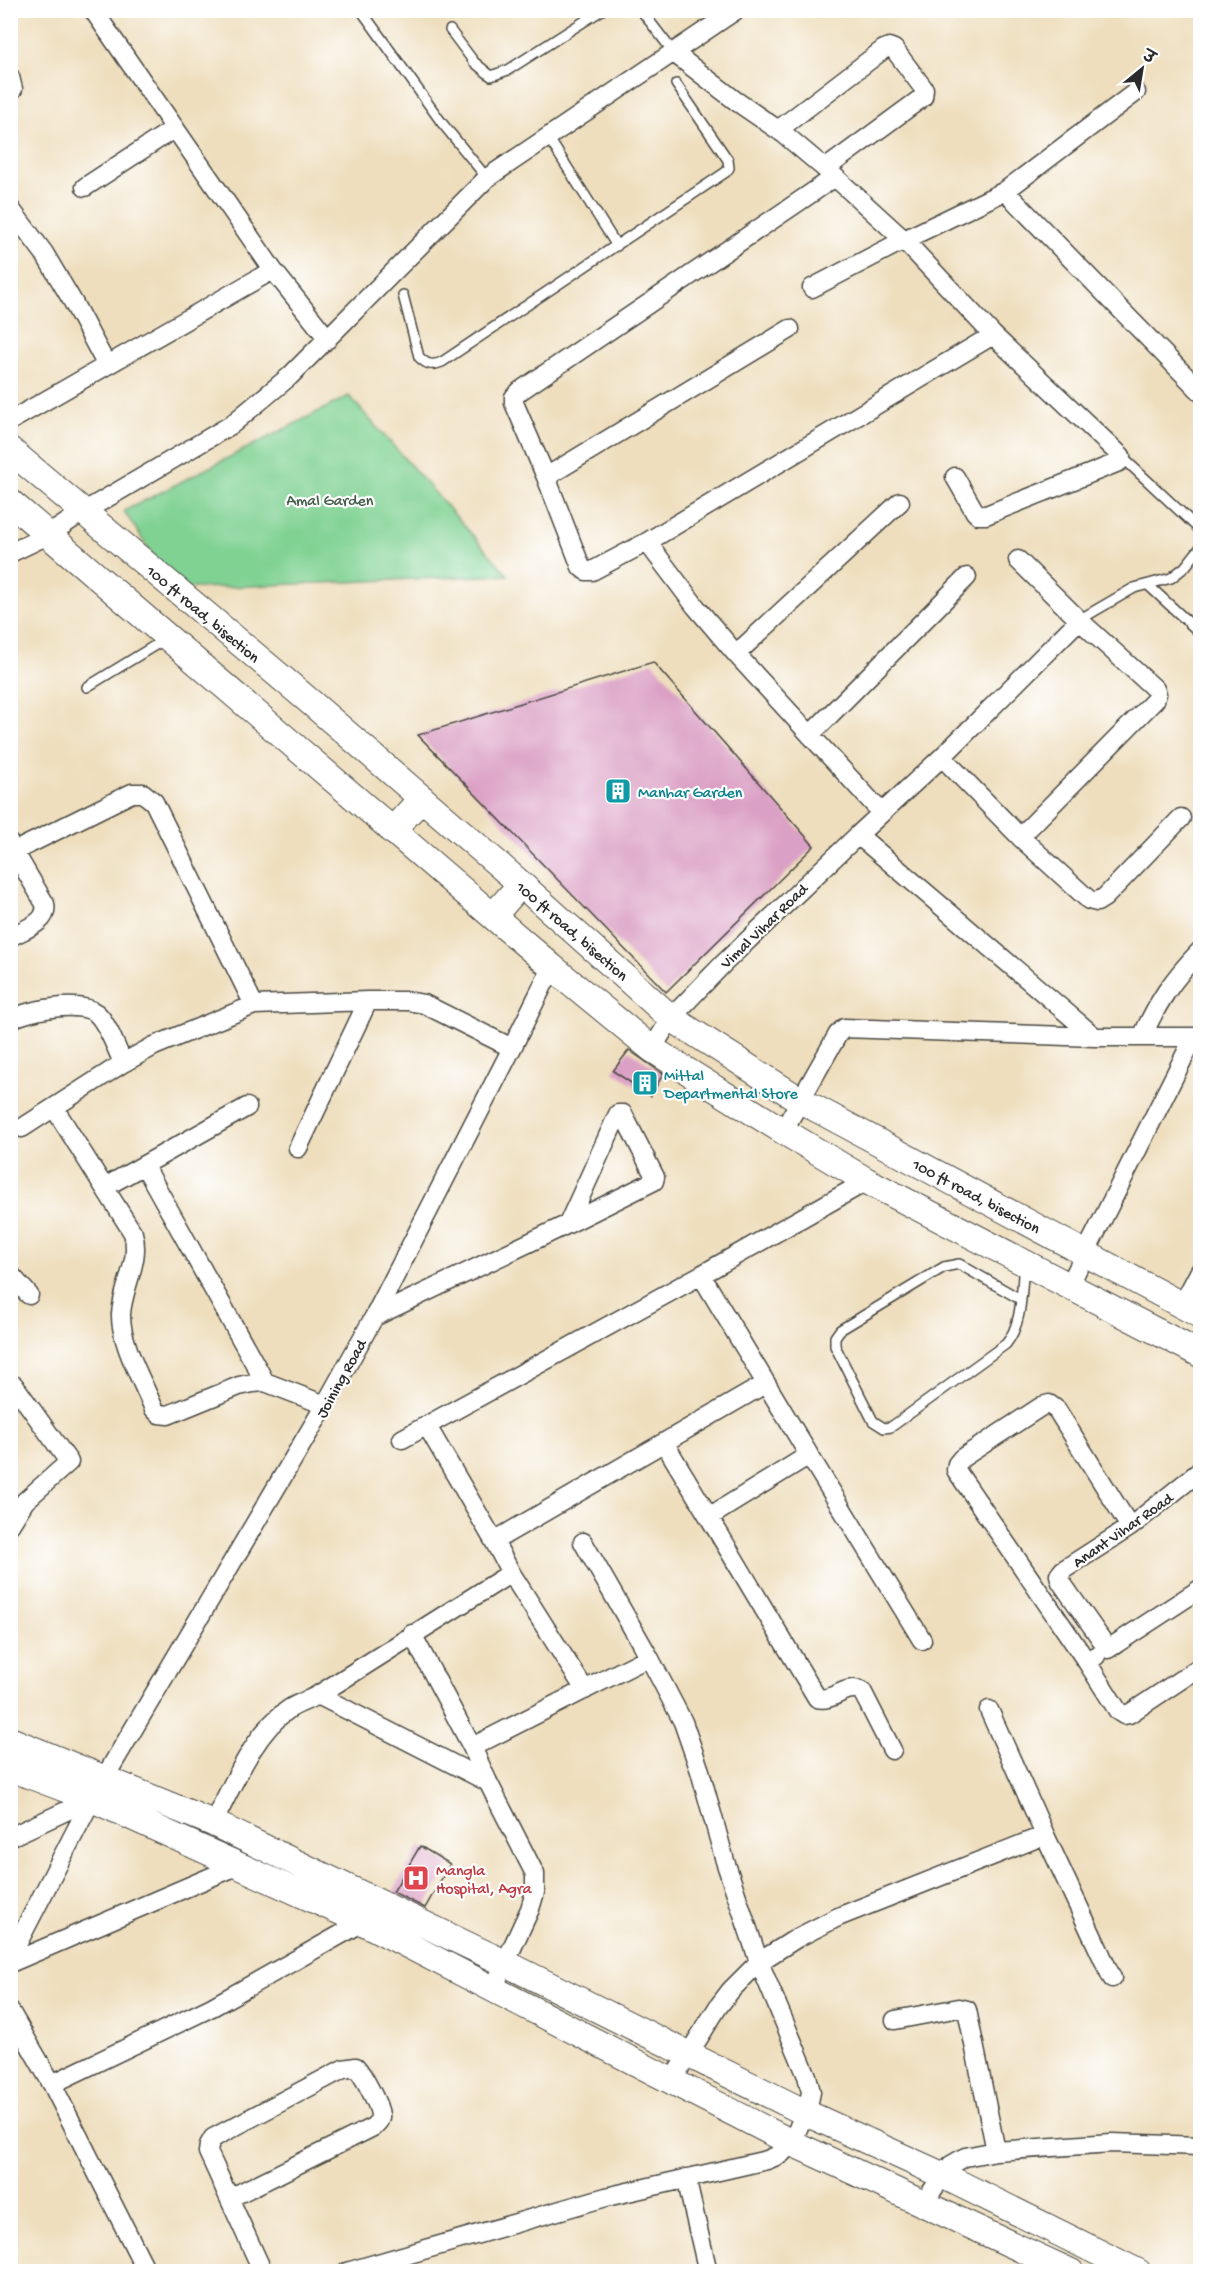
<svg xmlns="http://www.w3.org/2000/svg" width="1211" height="2282" font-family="'Gochi Hand','Playpen Sans Deva',sans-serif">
  <rect width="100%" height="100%" fill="#fff"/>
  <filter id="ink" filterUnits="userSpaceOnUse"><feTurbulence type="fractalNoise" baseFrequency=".0167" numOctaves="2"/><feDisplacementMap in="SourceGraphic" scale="12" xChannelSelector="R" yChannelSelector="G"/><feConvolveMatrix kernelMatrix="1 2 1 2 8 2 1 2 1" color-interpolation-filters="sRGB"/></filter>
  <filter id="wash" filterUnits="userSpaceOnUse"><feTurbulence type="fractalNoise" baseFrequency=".008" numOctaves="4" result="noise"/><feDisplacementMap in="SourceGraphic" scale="24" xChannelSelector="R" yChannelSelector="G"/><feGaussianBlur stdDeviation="1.35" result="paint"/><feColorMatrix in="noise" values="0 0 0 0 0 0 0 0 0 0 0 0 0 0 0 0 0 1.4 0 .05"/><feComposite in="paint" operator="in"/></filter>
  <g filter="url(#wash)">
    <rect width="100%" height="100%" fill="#eedebd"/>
    <path fill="#80d293" stroke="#567e5f" stroke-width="1.5" d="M 349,396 L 508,575 L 175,589 L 124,511 Z"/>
    <g id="blocks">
      <path fill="#dba0c5" d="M 653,662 L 814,846 L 666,992 L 418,735 Z
        M 629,1050 L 663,1074 L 651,1096 L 613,1071 Z
        M 420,1846 L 450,1864 L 425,1908 L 393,1892 Z"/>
    </g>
  </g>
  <g filter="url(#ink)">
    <use href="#blocks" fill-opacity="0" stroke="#484641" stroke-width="1.5"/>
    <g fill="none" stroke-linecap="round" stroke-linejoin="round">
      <defs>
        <path id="lane" d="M 361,10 L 442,123 L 487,178
          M 641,10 L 674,53
          M 450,30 L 474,62 L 491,76 L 508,70 L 602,10
          M 548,137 L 617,246
          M 403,295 L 419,357 C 427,365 432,366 442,362 L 726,172 L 729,168 L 728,160 L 676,84
          M 1121,456 L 1200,530
          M 1148,585 L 1200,633
          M 1079,620 L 1134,588 L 1171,578 L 1185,567 L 1200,548
          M 87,687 L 167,638
          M 1020,1299 L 959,1264 L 944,1267 L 840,1330 L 835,1337 L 835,1346 L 873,1421 L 884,1428 L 891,1427 L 1006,1344 C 1023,1323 1021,1291 1024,1264"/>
        <path id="street" d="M 93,10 L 273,270 L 328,339
          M 674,53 L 736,101 L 784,134 L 835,177 L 904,240 L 993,335 L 1121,456 L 1119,462 L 986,515 L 978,515 L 975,512 L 955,477
          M 10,77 L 13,89 L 10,92
          M 778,130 L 884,49 L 889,47 L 894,49 L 924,89 L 923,97 L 825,169
          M 835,177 L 520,391 L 514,397 L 514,403 L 546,477 L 581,567 L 586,571 L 592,571 L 647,542 L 993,335
          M 85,187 L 175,128
          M 1005,191 L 1200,391
          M 10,208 L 44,253 L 73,302 L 106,364
          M 812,288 L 904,240 L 1005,191 L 1136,92
          M 10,421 L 273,270
          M 546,477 L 790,329
          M 647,542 L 696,607 L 736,654 L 881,812
          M 10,553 L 48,535 L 83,512 L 231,425 L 290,376 L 487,178 L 736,10
          M 1079,620 L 942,757 L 858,835 L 1095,1037
          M 736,654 L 900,502
          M 810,735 L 967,577
          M 942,757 L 1020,837 L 1155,700 L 1157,694 L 1155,689 L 1079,620 L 1018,560
          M 1020,837 L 1089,900 L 1097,902 L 1105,897 L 1181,818
          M 10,844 L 45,904 C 49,923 24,929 10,937
          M 15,851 L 132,793 L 143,793 L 154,802 L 254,1005
          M 10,1020 C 27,1010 80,1000 96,1013 C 107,1022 117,1050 123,1063
          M 1142,1037 C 1158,1001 1173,979 1200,951
          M 652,1049 L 671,1018 L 723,964 L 858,835
          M 55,1109 L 133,1233 C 141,1261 123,1285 121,1314 C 120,1343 143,1382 154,1409 L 159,1414 L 168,1415 L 239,1386 L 253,1383 L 265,1382 L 325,1405
          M 22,1128 L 123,1063 L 154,1046 L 254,1005 L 368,1001 L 407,1001 L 424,1004 L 512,1048
          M 783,1131 L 838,1034 L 844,1028 L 1095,1037 L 1194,1037
          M 298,1148 L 368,1001
          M 144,1165 L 265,1382
          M 867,1181 L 701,1275 L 809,1455 L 709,1517 L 817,1698 C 833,1703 845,1683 862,1691 L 892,1750
          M 105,1187 L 247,1107
          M 10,1274 L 29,1295
          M 1070,1284 L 1194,1037 L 1200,1038
          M 1182,1305 L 1200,1271
          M 374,1317 L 568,1224 L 654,1181 L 655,1177 L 623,1114 L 618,1114 L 568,1224
          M 427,1426 L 494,1541
          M 402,1439 L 701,1275
          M 665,1444 L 709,1517
          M 809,1455 L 922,1640
          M 1200,1471 L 1130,1527 L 1063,1570 L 1059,1575 L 1061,1582 L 1108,1649 L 1200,1589
          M 10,1525 L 25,1501 L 69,1462 L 14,1385
          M 583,1542 L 649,1657
          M 511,1573 L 585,1690
          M 412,1634 L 472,1747 L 488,1782 L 535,1874 L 535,1892 L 530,1909 L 493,1989
          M 1096,1656 L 1087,1662 L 1118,1711 L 1124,1715 L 1129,1714 L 1200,1667
          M 1087,1662 L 956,1470 L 957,1464 L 962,1458 L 1042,1406 L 1049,1404 L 1057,1410 L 1130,1527
          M 318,1695 L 488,1782
          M 213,1823 C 232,1787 254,1732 289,1709 C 298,1703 309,1700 318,1695 L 511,1573 L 494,1541 L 765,1384
          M 1045,1835 L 1112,1978
          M 10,1837 L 92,1799
          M 10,1958 L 92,1799 L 325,1405 L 374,1317 L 512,1048 L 552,967
          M 10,1963 L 239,1865
          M 10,2011 L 52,2084 L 147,2272
          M 895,2020 L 959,2008 L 967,2010 L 996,2151
          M 671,2082 L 718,2007 L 731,1990 L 759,1962 L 797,1938 L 838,1917 L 1045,1835 L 989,1710
          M 52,2084 L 212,2007 L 363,1922 L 368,1916
          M 686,2178 L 708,2272
          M 230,2198 L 373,2127 C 377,2123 381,2120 380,2115 C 379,2104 363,2075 356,2067 L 343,2069 L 213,2138 L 209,2145 L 208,2152 L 263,2272
          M 923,2203 L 951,2165 L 965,2157 L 996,2151 L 1112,2143 L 1200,2146
          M 347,2272 L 606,2197 L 767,2160 L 781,2154 L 792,2143 L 809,2102 L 811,2092 L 807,2076 L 759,1962 L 725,1861 L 700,1771 L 683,1722 L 649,1657 L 472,1747"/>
        <path id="secondary" d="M 10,450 L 308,700 L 521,884 L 671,1018 L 800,1100 L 1200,1315
          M 10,502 L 552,967 L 652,1049 L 783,1131 L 867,1181 L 1200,1354
          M 392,831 L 422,798
          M 493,916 L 521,884
          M 10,1740 L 213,1823 L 505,1963 L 806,2113 L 942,2175 L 1138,2272
          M 10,1768 L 92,1799 L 363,1922 L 792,2143 L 1071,2272"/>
      </defs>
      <use href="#lane" stroke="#484641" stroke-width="12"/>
      <use href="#street" stroke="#484641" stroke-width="21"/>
      <use href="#secondary" stroke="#484641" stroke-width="28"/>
      <use href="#lane" stroke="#fff" stroke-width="9"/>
      <use href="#street" stroke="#fff" stroke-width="18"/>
      <use href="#secondary" stroke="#fff" stroke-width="26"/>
    </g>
  </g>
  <defs>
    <symbol id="building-square" viewBox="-11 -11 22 22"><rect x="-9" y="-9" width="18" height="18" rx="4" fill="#0f9aa8" stroke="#fff"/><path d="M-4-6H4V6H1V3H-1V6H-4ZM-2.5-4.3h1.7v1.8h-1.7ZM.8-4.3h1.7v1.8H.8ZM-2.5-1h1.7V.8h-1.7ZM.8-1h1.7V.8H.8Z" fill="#fff"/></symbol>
    <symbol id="hospital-square" viewBox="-11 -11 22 22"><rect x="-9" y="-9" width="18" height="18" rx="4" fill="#e0444e" stroke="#fff"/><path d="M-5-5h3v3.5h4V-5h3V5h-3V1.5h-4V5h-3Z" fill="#fff"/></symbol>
  </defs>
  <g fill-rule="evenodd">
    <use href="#building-square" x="603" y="776" width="30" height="30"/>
    <use href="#building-square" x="630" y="1068" width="30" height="30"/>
    <use href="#hospital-square" x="401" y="1863" width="30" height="30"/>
  </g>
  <g text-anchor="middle" stroke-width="4.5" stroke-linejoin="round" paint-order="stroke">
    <g font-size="16" fill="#445d4a" stroke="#fff">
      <text x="330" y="505">Amal Garden</text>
    </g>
    <g font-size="16" fill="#2b2b2b" stroke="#fff">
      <text transform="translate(204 613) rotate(40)" y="6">100 ft road, bisection</text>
      <text transform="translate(763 925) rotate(-44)" y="6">Vimal Vihar Road</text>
      <text transform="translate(573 930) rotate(41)" y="6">100 ft road, bisection</text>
      <text transform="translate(977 1195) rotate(28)" y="6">100 ft road, bisection</text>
      <text transform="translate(340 1378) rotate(-61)" y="6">Joining Road</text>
      <text transform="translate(1122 1529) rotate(-35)" y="6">Anant Vihar Road</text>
    </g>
    <g font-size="16" fill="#0d838f" stroke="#fff" text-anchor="start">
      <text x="638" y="797">Manhar Garden</text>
      <text x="664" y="1080">Mittal<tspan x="664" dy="18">Departmental Store</tspan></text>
    </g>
    <g font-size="16" fill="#be3a42" stroke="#fff" text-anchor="start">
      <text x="436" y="1875">Mangla<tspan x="436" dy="18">Hospital, Agra</tspan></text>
    </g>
  </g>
  <rect width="1211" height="2282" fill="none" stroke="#fff" stroke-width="36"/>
  <g transform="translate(1142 69) rotate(30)" stroke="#ffffff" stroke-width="4.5" paint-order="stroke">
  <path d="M0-4.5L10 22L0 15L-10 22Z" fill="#2b2b2b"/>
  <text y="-9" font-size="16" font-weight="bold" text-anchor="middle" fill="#2b2b2b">उ</text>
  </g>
</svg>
